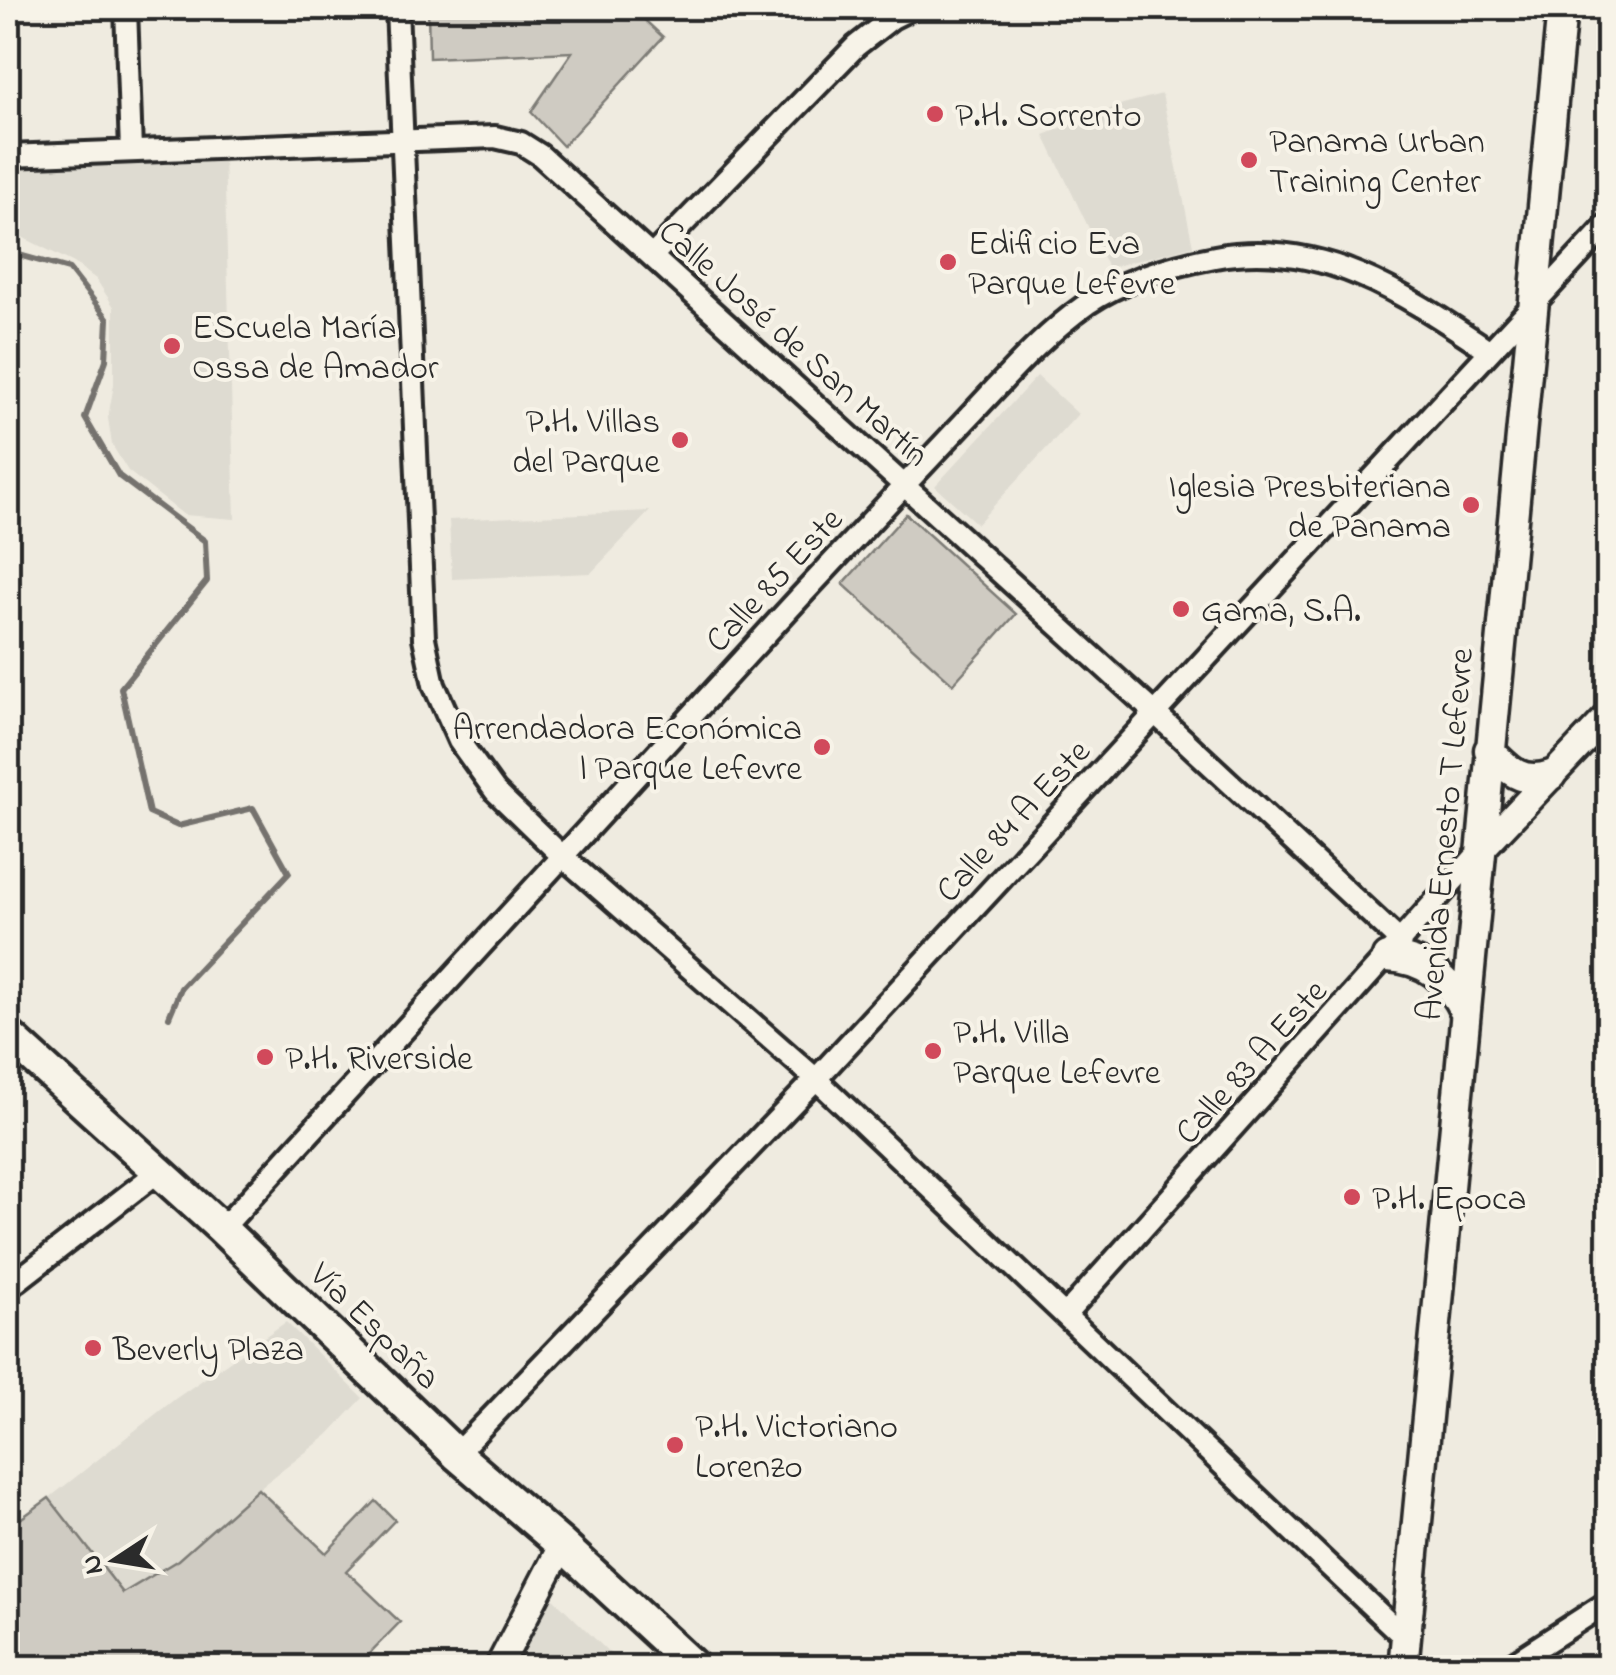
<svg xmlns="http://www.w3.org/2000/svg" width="1616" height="1675" font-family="'Indie Flower',sans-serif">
  <rect width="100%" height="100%" fill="#efebe0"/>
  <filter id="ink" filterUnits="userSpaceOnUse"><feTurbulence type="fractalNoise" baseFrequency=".01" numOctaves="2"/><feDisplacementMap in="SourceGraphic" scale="20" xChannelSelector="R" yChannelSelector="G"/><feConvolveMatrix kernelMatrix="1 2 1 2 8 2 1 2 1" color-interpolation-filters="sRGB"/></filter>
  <g filter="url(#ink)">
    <path fill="#dedbd1" d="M 1162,94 L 1193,246 L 1108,268 L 1044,135 L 1123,104 Z
      M 224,155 L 235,519 L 184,515 L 128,471 L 112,445 L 108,418 L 114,384 L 114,307 L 96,279 L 74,263 L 8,230 L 8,168 Z
      M 1037,376 L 1078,414 L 977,524 L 935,486 Z
      M 650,511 L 591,573 L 452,579 L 449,520 Z
      M 286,1322 L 363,1398 L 328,1435 L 258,1489 L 178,1560 L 123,1594 L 49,1498 L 175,1399 Z
      M 551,1596 L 624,1667 L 511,1668 Z"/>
    <path fill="#cfcbc2" stroke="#7d7b76" stroke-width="2.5" d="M 428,8 L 632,8 L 663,37 L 563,146 L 531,112 L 572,52 L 429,58 Z
      M 906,514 L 1016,614 L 953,684 L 843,584 Z
      M 258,1489 L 326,1553 L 376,1501 L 395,1520 L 346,1571 L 400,1622 L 356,1667 L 8,1667 L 8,1528 L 49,1498 L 123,1593 L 178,1560 Z"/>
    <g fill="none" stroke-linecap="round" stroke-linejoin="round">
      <path stroke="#74726e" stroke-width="6" d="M 8,252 L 69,269 L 108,319 L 106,360 L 85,418 L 119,476 L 205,541 L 207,581 L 121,688 L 149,813 L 178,826 L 253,808 L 289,873 L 181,988 L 169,1017"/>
      <defs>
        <path id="minor" d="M 126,8 L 131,151
          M 397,8 L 424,638 L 434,685 L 459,741 L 495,791 L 561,855 L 816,1079 L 1405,1638
          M 8,156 L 495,137 L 521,143 L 540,155 L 1156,714 L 1401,942
          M 652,256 L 856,46 L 892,18 L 912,8
          M 222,1229 C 413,1018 606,807 800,597 C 854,539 909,480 964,422 C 1003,381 1040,337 1087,304 C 1123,280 1173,265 1215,257 C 1322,237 1406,295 1490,351
          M 8,1288 L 159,1171
          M 1066,1314 L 1481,850
          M 456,1454 L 816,1079 L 1608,224
          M 1506,1668 L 1608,1602"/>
        <path id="tertiary" d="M 1481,850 L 1608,716
          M 498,1668 L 562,1545"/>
        <path id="secondary" d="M 1489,750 C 1508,770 1522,785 1551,775
          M 1387,957 C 1425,959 1449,978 1465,1013
          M 1403,1668 L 1562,8"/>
        <path id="primary" d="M 8,1035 L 222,1229 L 456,1454 L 562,1545 L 695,1668"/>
      </defs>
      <use href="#minor" stroke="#2b2b2b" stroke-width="28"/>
      <use href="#tertiary" stroke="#2b2b2b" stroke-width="32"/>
      <use href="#secondary" stroke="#2b2b2b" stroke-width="35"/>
      <use href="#primary" stroke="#2b2b2b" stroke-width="38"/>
      <use href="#minor" stroke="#f7f3e8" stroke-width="20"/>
      <use href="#tertiary" stroke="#f7f3e8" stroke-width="25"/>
      <use href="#secondary" stroke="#f7f3e8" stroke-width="28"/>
      <use href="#primary" stroke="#f7f3e8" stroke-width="30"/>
    </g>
  </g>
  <g fill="#d1495b" stroke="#f7f3e8" stroke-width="4">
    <circle cx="935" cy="114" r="10"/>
    <circle cx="1249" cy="160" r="10"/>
    <circle cx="948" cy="262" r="10"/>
    <circle cx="172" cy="346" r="10"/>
    <circle cx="680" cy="440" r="10"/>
    <circle cx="1471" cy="505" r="10"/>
    <circle cx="1181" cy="609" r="10"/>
    <circle cx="822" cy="747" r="10"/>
    <circle cx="933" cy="1051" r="10"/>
    <circle cx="265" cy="1057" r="10"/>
    <circle cx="1352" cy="1197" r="10"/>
    <circle cx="93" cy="1348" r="10"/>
    <circle cx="675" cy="1445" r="10"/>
  </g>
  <g text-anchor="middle" stroke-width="8" stroke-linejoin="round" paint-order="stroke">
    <g font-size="35" fill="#2b2b2b" stroke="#f7f3e8" text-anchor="start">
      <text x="955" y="126">P.H. Sorrento</text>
      <text x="1269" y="152">Panama Urban<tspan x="1269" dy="40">Training Center</tspan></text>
      <text x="968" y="254">Edificio Eva<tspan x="968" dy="40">Parque Lefevre</tspan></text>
      <text x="192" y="338">EScuela María<tspan x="192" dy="40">Ossa de Amador</tspan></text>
      <text x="660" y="432" text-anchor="end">P.H. Villas<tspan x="660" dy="40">del Parque</tspan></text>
      <text x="1451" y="497" text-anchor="end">Iglesia Presbiteriana<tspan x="1451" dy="40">de Panama</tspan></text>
      <text x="1201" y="621">Gama, S.A.</text>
      <text x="802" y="739" text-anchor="end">Arrendadora Económica<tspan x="802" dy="40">| Parque Lefevre</tspan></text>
      <text x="953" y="1043">P.H. Villa<tspan x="953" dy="40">Parque Lefevre</tspan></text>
      <text x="285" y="1069">P.H. Riverside</text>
      <text x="1372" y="1209">P.H. Epoca</text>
      <text x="113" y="1360">Beverly Plaza</text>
      <text x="695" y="1437">P.H. Victoriano<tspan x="695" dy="40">Lorenzo</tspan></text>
    </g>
    <g font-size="35" fill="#2b2b2b" stroke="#f7f3e8">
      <text transform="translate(795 342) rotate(42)" y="12">Calle José de San Martín</text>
      <text transform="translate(773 579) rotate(-47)" y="12">Calle 85 Este</text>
      <text transform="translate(1012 820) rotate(-47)" y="12">Calle 84 A Este</text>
      <text transform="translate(1444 834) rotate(-85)" y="12">Avenida Ernesto T Lefevre</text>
      <text transform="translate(1250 1061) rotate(-48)" y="12">Calle 83 A Este</text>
      <text transform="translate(376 1325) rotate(44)" y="12">Vía España</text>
    </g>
  </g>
  <rect width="1616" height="1675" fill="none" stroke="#f7f3e8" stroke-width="40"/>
  <rect x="20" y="20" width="1576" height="1635" fill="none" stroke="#2b2b2b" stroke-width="4" filter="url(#ink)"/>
  <g transform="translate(115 1560) rotate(258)" stroke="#f7f3e8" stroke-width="8" paint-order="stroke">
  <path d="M0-8L18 38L0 25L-18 38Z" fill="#2b2b2b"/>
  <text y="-15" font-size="28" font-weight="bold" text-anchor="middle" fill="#2b2b2b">N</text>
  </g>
</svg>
